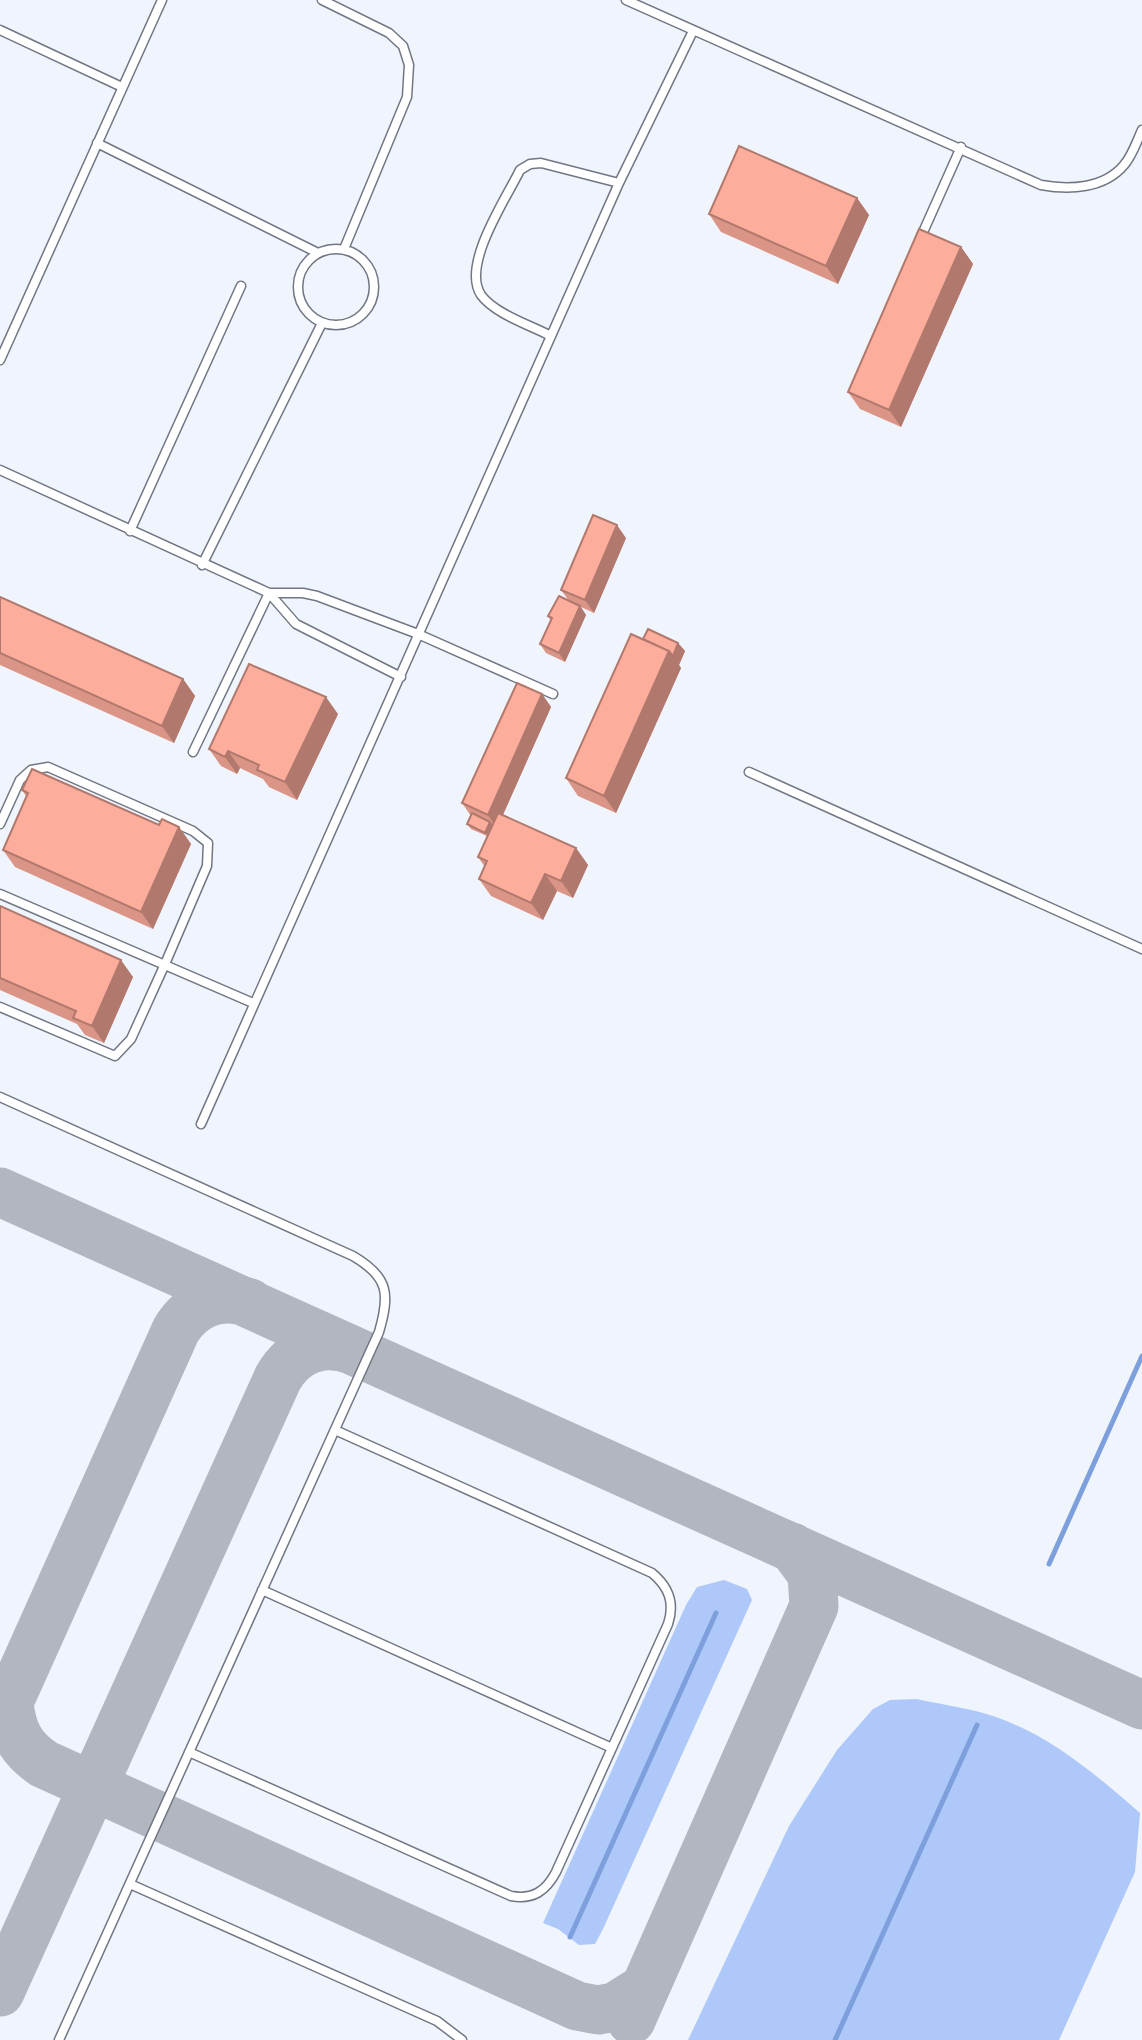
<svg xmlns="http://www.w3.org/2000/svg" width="1142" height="2040" font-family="'Nunito Sans',sans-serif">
  <rect width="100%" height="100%" fill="#f0f4fd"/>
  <path fill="#aec9f9" d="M 724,1580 L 747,1589 L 752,1600 L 603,1929 L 595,1944 L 579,1945 L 558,1929 L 543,1923 L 686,1605 L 697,1587 Z
    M 917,1699 C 943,1705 971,1708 996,1717 C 1053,1737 1096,1775 1140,1813 L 1135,1872 L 1059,2040 L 688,2040 L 789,1826 L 837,1750 L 873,1709 L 890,1700 Z"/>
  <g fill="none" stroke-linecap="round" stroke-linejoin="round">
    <path stroke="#7da0dd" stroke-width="5" d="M 1049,1564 L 1142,1356
      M 570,1937 L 716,1613
      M 835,2040 L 977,1725"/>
    <path stroke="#b2b6be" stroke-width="49" d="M 0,1192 L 1142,1705
      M 9,1703 C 12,1731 20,1748 44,1764 L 577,2006 L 598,2010 L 615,2007 L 645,1988
      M 0,1722 L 176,1330 C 192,1304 220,1292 250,1303
      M 0,1992 L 278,1378 C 294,1350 322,1339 352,1350
      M 631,2020 L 814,1606 L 812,1574 L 792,1547"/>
    <defs>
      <path id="lane" d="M 322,0 L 389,33 L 403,46 L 409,65 L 407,97 L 344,249
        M 626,0 L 1041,185 C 1069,190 1104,189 1124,165 C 1132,156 1137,141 1142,130
        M 0,30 L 122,87
        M 97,143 L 318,253
        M 920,239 L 961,147
        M298 287a38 38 0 1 1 76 0a38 38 0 1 1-76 0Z
        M 551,336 C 530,325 495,314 481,295 C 461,265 506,199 520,170 L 530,164 L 541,163 L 619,183
        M 0,360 L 162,0
        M 0,470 L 269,593 L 303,593 L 317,596 L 418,634 L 553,694
        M 130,531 L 241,286
        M 202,565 L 322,323
        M 269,593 L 296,624 L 401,677
        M 193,752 L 269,593
        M 749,772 L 1142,949
        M 0,824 L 20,780 L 31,770 L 48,767 L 193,831 L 208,843 L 207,866 L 165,964 L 131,1039 L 115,1056 L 0,1007
        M 0,894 L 253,1003
        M 0,1097 L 353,1256 C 389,1277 390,1294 379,1332 L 59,2040
        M 201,1124 L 619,183 L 693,31
        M 262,1590 L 612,1748
        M 189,1752 L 511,1896 C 533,1900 546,1891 556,1872 L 668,1624 C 675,1603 669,1587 652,1573 L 335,1430
        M 130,1884 L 437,2021 L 462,2040"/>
    </defs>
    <use href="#lane" stroke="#707783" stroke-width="11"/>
    <use href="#lane" stroke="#fff" stroke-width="8"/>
  </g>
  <path fill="#da9586" d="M 857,198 L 869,215 L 838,284 L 721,232 L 709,214 Z
    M 961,247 L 973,264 L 901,427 L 860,409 L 848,392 Z
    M 626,538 L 594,613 L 581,607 L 586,615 L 565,662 L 546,653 L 540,644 L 551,621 L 548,616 L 569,601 L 561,590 Z
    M 0,598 L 183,679 L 195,696 L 174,743 L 0,665 Z
    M 643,639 L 678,643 L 685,651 L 679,665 L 681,668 L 616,813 L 578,796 L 566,778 Z
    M 542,694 L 551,707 L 503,815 L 576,848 L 588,865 L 573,898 L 557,891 L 543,920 L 491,896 L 479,879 L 485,867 L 478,857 L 487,836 L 471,829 L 467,824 L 471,816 L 462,803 Z
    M 338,714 L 297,800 L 269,787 L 263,779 L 240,768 L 237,774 L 221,766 L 209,749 Z
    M 22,790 L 159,825 L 179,827 L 191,844 L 153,929 L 15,867 L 3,850 L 26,796 Z
    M 0,906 L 133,977 L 104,1043 L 85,1035 L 77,1024 L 0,990 Z"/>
  <path fill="#b1796d" d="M 857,198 L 869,215 L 838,284 L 826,266 Z
    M 961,247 L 973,264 L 901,427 L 889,410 Z
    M 617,525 L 626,538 L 594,613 L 585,600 Z
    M 580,606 L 586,615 L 565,662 L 559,653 Z
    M 678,643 L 685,651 L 679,665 L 681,668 L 616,813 L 604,796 L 669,651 Z
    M 183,679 L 195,696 L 174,743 L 162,726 Z
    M 542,694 L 551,707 L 497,828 L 488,815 Z
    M 326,697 L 338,714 L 297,800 L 285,782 Z
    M 228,751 L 240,768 L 237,774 L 225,757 Z
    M 490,822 L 494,826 L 489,837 L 485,833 Z
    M 179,827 L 191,844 L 153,929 L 141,912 Z
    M 576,848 L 588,865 L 573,898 L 561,881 Z
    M 545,874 L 557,891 L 543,920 L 531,903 Z
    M 121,960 L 133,977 L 104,1043 L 92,1026 Z"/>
  <path fill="#fdad9c" stroke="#b1796d" stroke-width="2" d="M 739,146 L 857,198 L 826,266 L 709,214 Z
    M 919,229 L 961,247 L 889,410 L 848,392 Z
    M 593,515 L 617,525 L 585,600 L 561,590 Z
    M 559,596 L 580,606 L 559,653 L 540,644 L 552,618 L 548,616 Z
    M 0,597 L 183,679 L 162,726 L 0,653 Z
    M 648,629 L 678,643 L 673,656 L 669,651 L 643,639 Z
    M 631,634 L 669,651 L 604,796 L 566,778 Z
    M 249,664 L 326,697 L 285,782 L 257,770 L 259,765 L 228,751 L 225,757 L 209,749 Z
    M 517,683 L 542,694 L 488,815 L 462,803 Z
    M 32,769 L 159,825 L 162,819 L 179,827 L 141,912 L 3,850 L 28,793 L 22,790 Z
    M 472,813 L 490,822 L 485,833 L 467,824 Z
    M 498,813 L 576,848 L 561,881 L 545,874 L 531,903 L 479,879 L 487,861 L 478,857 Z
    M 0,906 L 121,960 L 92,1026 L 73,1018 L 76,1011 L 0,978 Z"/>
</svg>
